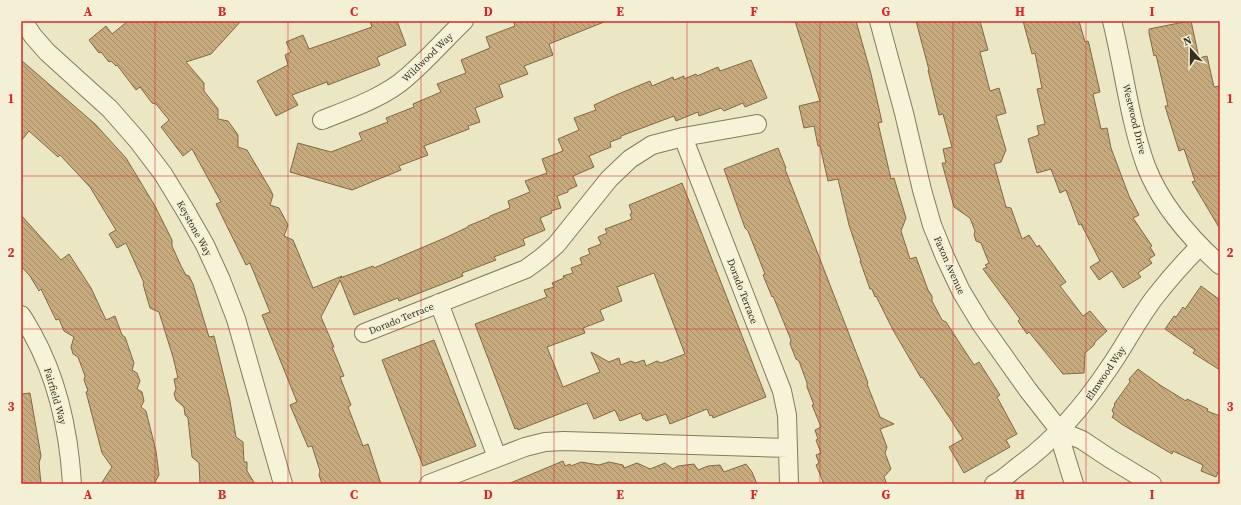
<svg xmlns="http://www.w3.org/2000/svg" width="1241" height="505" font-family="'Source Serif 4',serif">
  <defs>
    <pattern id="building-back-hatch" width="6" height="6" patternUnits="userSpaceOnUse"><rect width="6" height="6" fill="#c7aa7e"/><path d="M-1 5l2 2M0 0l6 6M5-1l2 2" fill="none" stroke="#a28b67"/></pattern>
  </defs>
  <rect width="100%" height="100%" fill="#ebe7c5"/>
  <path fill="url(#building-back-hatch)" stroke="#836944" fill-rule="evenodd" d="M 128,21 L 241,21 L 211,54 L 186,62 L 204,83 L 204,91 L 218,109 L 218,119 L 228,121 L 238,135 L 238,147 L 247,150 L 270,189 L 273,195 L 270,205 L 279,208 L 288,225 L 284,236 L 293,240 L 313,288 L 342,276 L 340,278 L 373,266 L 374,268 L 447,237 L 468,227 L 468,226 L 490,217 L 490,216 L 510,208 L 508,201 L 530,192 L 525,181 L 547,173 L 542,159 L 563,151 L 558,139 L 579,130 L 574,118 L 596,110 L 594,105 L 616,95 L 650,81 L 652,86 L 673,77 L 674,80 L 684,76 L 684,79 L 696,74 L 697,76 L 718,67 L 720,71 L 751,60 L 767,98 L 745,107 L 743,103 L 724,111 L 721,108 L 699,116 L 698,112 L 676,121 L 674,116 L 621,136 L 621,138 L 610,142 L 611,147 L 589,156 L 594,167 L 573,176 L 577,186 L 568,190 L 568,192 L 557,196 L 561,208 L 551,211 L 552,213 L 540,218 L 545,230 L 523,239 L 525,245 L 494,257 L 496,260 L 462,273 L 463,276 L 399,301 L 398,298 L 354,315 L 340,280 L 321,317 L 334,347 L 332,347 L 344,376 L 340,377 L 351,405 L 348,407 L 363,446 L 368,444 L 381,484 L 322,484 L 319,475 L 320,471 L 312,446 L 308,447 L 290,405 L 297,402 L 262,315 L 270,312 L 250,263 L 246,265 L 216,204 L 221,202 L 192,149 L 183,156 L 161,127 L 169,120 L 156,104 L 152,103 L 140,87 L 136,90 L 117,65 L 116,66 L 111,61 L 109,62 L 101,52 L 99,53 L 89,40 L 106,26 L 112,34 Z
    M 370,21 L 397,21 L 406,45 L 378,57 L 377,58 L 380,65 L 328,85 L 327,82 L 292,95 L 298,105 L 276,116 L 257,81 L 288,65 L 285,55 L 291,52 L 286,42 L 303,35 L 309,49 L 372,27 Z
    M 513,21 L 604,21 L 604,22 L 549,44 L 553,55 L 524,66 L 528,74 L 499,85 L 503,97 L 475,108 L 480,122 L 468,126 L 469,129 L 424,146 L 428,155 L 399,166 L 401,170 L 352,190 L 290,172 L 298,143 L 331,152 L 362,140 L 359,133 L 388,122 L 386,118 L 414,107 L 413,104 L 441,92 L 437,84 L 466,73 L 461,60 L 490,48 L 486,37 L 515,26 Z
    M 795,21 L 856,21 L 871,74 L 882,122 L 878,123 L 891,179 L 894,178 L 906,218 L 901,231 L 910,259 L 916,257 L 928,290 L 932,296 L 932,301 L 942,320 L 946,322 L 974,365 L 979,362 L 1000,395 L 997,397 L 1017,434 L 1006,440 L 1010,447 L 964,473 L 949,447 L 963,439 L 951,420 L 922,377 L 921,378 L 893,330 L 876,296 L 875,297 L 872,289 L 870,289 L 860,261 L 861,261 L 849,225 L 838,179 L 828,181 L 820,146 L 818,146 L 814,126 L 804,128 L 799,106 L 820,101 Z
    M 916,21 L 980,21 L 988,50 L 980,52 L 990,91 L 999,88 L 1006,113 L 996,116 L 1006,150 L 1001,162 L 994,164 L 1006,207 L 1011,208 L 1022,239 L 1029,235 L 1037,247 L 1039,245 L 1066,282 L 1060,286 L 1083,316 L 1090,311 L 1107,331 L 1095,342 L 1094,345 L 1085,353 L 1084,373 L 1063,374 L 1029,332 L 1027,334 L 1018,321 L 1020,319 L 983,269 L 987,267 L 985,265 L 989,263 L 981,243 L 976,241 L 974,235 L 975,231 L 970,218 L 954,207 L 942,163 L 946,163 L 943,149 L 952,147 L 943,114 L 939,115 L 928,70 L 929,70 Z
    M 1023,21 L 1079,21 L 1085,42 L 1088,41 L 1089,44 L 1100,92 L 1093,94 L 1101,129 L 1107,128 L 1111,148 L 1129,196 L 1139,215 L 1133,218 L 1152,246 L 1150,247 L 1155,255 L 1149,259 L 1152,263 L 1138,273 L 1141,277 L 1123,288 L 1112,271 L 1099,280 L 1090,267 L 1100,261 L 1081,224 L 1079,225 L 1066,190 L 1060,193 L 1051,169 L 1037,173 L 1028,139 L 1039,135 L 1037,126 L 1045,124 L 1037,89 L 1042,88 L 1035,53 L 1032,54 Z
    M 1189,21 L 1191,21 L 1199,58 L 1207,56 L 1214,87 L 1220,86 L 1220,229 L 1192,182 L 1195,181 L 1184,149 L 1179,151 L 1165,106 L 1168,106 L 1156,55 L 1154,56 L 1149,33 L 1149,29 Z
    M 21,60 L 95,124 L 126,158 L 155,206 L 172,240 L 172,246 L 181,266 L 186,275 L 189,276 L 193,284 L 209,337 L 214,336 L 230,401 L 236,437 L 243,442 L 244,462 L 247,462 L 247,471 L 255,484 L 200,484 L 199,463 L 192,457 L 188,418 L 185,415 L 184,407 L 176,400 L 174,394 L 176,389 L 174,379 L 178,378 L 173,357 L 159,312 L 150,308 L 143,284 L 144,283 L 126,243 L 117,248 L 109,234 L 116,230 L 90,187 L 60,155 L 58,157 L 29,131 L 21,141 Z
    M 778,148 L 786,168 L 785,169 L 868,383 L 867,384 L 880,417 L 894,424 L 880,429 L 887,447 L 885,453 L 891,469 L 884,477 L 887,484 L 824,484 L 816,465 L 819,463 L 816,455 L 821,453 L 816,440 L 818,439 L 815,430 L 821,427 L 812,405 L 814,405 L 807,387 L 807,383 L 799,361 L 796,359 L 790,344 L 791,340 L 773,296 L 772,297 L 763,275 L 765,274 L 748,231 L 745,228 L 724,169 Z
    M 682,183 L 766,397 L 713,418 L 712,415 L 710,416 L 707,409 L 670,424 L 666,414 L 646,421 L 645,419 L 643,419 L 641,413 L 620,421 L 615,410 L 594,419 L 587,403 L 518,430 L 517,428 L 515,429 L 475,324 L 547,297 L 544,290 L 554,287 L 552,283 L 564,278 L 563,276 L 573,273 L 571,268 L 582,264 L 580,258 L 590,254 L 588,249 L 601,244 L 598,237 L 607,233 L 605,229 L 632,219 L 630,214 L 632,213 L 629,205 L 673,187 ZM 654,273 L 685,354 L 661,363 L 657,361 L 646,366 L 644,360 L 635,363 L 631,361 L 621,365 L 619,358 L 609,362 L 591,352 L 600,372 L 563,387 L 547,347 L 585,333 L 583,328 L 604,320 L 600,310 L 622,301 L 617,287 Z
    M 21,215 L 61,260 L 69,254 L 91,288 L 106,320 L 115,316 L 122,335 L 125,337 L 134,363 L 132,370 L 137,373 L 140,381 L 137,389 L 142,392 L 144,401 L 141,407 L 146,411 L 156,451 L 159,475 L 154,484 L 101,484 L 112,467 L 102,453 L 86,392 L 88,391 L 84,380 L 85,376 L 78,357 L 73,354 L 71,347 L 74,337 L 64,331 L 59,319 L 56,320 L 41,289 L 39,291 L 30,276 L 21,266 Z
    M 1201,286 L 1220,300 L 1220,370 L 1193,353 L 1195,350 L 1165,329 L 1174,316 L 1176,317 L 1183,307 L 1185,309 Z
    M 434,340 L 476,446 L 423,466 L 382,360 Z
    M 1138,369 L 1160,385 L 1186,401 L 1187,399 L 1208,409 L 1207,411 L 1220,416 L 1220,473 L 1218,472 L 1216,477 L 1201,471 L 1203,465 L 1173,451 L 1172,454 L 1123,425 L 1112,417 L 1114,414 L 1112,410 L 1115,405 L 1114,404 L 1130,382 L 1129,379 Z
    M 30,393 L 41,456 L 39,463 L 41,484 L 21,484 L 21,394 Z
    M 563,461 L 565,466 L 570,464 L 571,466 L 581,462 L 599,465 L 609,462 L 623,465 L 624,468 L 637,463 L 650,469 L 665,463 L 673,469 L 678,466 L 694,464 L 698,470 L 708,466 L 720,465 L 724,472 L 746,464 L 752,472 L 757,484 L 508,484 Z"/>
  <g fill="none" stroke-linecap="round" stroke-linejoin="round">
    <defs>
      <path id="street" d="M 23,21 L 33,36 L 47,52 L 110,109 L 138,141 L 163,174 L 185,210 L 205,245 L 221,280 L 236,319 L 283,484
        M 879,21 L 904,113 L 922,190 L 932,225 L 945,257 L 961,291 L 981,324 L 1028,390 L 1060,431 L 1063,448 L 1074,484
        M 1112,21 C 1124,69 1129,119 1146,166 C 1161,205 1189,237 1220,265
        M 322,120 C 350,109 385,97 407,77 C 427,60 445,39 464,21
        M 683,137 L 782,391 L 787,415 L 789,484
        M 439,303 L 497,457
        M 21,315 C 25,320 28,327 32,333 C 57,378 69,433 72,484
        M 364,333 L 526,269 L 541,258 L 556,245 L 609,179 L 630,159 L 652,145 L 683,137 L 757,124
        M 1060,431 L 1082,440 L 1109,458 L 1152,484
        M 429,484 L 525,447 L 545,442 L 564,441 L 788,448
        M 994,484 C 1002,480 1009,474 1016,468 C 1054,441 1083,407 1109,368 C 1125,345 1138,319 1155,297 C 1169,279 1184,262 1200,246"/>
    </defs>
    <use href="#street" stroke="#857a5c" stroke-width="20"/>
    <use href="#street" stroke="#f7f3d8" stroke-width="18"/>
  </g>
  <path fill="none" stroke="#d62828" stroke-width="1" stroke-opacity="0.55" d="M 155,21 L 155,484M 288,21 L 288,484M 421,21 L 421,484M 554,21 L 554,484M 687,21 L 687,484M 820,21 L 820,484M 953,21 L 953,484M 1086,21 L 1086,484M 21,176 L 1220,176M 21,329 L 1220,329"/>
  <g text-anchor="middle" stroke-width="3" stroke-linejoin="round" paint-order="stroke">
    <g font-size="10" fill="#362f1f" stroke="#f3f0d5">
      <text transform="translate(427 57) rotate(-44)" y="4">Wildwood Way</text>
      <text transform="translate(1135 119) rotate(76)" y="4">Westwood Drive</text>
      <text transform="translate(195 228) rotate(61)" y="4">Keystone Way</text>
      <text transform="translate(950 265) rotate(66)" y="4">Faxon Avenue</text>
      <text transform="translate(743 291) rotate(69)" y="4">Dorado Terrace</text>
      <text transform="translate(401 318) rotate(-22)" y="4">Dorado Terrace</text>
      <text transform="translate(1105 373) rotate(-56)" y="4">Elmwood Way</text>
      <text transform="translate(56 396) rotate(74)" y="4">Fairfield Way</text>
    </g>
  </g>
  <rect width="1241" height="505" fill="none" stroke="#f3f0d5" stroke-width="44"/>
  <g transform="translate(1191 50) rotate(339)" stroke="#f3f0d5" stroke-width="3" paint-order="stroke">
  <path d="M0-3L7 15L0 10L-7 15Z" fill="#362f1f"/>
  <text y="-6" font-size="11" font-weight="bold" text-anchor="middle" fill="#362f1f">N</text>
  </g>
  <rect x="22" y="22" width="1197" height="461" fill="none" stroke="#d62828" stroke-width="1.5"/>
  <g font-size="13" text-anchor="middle" font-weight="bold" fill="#d62828">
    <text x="88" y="16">A</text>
    <text x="222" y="16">B</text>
    <text x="354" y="16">C</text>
    <text x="488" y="16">D</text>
    <text x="620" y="16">E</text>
    <text x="754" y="16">F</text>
    <text x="886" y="16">G</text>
    <text x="1020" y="16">H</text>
    <text x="1152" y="16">I</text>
    <text x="11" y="103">1</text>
    <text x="1230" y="103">1</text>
    <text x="11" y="257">2</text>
    <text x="1230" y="257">2</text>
    <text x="11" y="411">3</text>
    <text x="1230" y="411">3</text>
    <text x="88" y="499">A</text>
    <text x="222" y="499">B</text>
    <text x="354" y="499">C</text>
    <text x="488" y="499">D</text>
    <text x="620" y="499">E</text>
    <text x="754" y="499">F</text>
    <text x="886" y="499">G</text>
    <text x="1020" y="499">H</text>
    <text x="1152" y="499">I</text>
  </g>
</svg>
